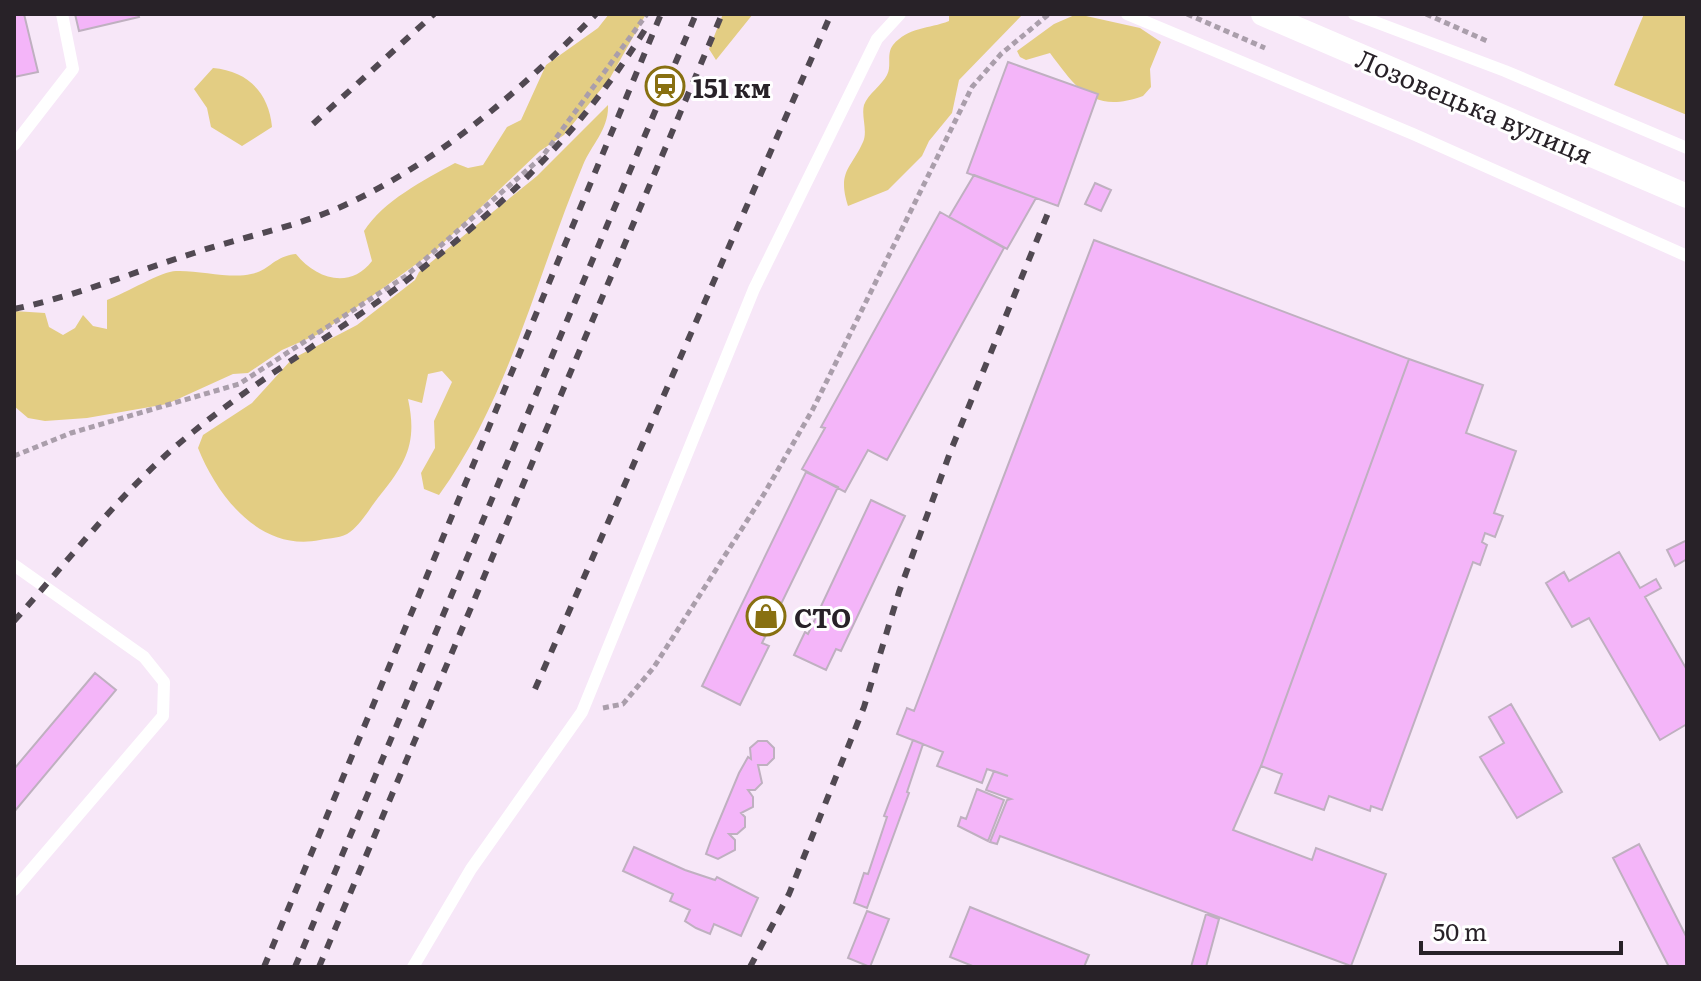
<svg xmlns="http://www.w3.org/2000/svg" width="1701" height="981" font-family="Literata,serif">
  <rect width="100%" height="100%" fill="#f7e7f8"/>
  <path fill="#e3cd83" d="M609 14H646L610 78 564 135 540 151 437 249 321 333 282 350 248 373 233 374 167 404 87 418 45 421 28 418 14 406V311L45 313 49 327 63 335 75 328 83 315 93 326 107 329V300C126 293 162 271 176 271 198 270 231 279 251 274 269 271 274 256 296 254 316 279 350 290 372 261L364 231C383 201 424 180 455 163L468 168 483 165 507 127 521 120 546 65 598 28Z
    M723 14H753L716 60 709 49Z
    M949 14H1023L959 80 952 113 929 141 922 156 888 190 848 206C837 171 851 169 863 142 868 131 861 116 864 105 868 94 882 85 887 75 892 66 886 54 893 45 908 27 929 29 949 21Z
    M1077 14 1140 28 1161 42 1150 69 1151 87 1143 96C1093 114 1077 89 1050 53L1026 60 1020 57 1017 51 1054 24Z
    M1644 14H1679L1687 17V115L1614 85Z
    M213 68C248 71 269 93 272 127L242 146 211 127 207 108 194 89Z
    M608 105C609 129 592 144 583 165 537 275 509 398 439 495L424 489 421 473 435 448 434 421 452 382 442 371 428 374 422 403 408 399C417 440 408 461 381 494 371 506 362 523 350 532 343 538 329 538 320 540 261 552 218 498 198 448L203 435 252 403 292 359 357 325 415 280 419 272 537 176Z"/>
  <path fill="#f4b5f9" stroke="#bfb0c0" stroke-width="2" d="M14 14H24L38 72 14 77Z
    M75 14H138L139 17 79 31Z
    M1008 62 1098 94 1058 206 967 173Z
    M974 175 1036 198 1007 249 949 217Z
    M1095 183 1111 190 1101 211 1085 204Z
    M940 212 1004 248 887 460 868 450 845 492 802 469 825 428 821 427Z
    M1094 240 1409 359 1261 766 1233 830 1312 860 1316 848 1386 874 1351 966 1000 836 997 844 990 842 1007 800 1011 799 986 790 994 771 1008 776 987 769 982 783 937 766 943 752 897 734 907 708 914 711Z
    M1409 359 1483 385 1466 433 1516 451 1494 513 1503 516 1495 537 1485 533 1482 542 1487 545 1480 565 1473 562 1382 810 1371 806 1370 811 1329 796 1324 810 1275 793 1282 774 1261 766Z
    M806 472 838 487 762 643 769 646 740 705 702 686Z
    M871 500 905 516 841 651 836 649 826 670 794 655 805 632 808 634Z
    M1687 540V559L1675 566 1667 550Z
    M1619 552 1640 588 1656 579 1661 588 1645 597 1687 670V724L1660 740 1589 618 1572 627 1546 583 1564 572 1569 581Z
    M95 673 116 690 14 812V769Z
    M1511 704 1562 792 1517 818 1480 757 1504 743 1489 717Z
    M913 740 923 744 907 792 909 793 867 908 854 903 864 873 868 874 887 817 884 816Z
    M758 741H767L774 748V758L767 765H758L762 783 755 790H748L753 797V807L741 813 745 817V827L737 834H729L735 840V850L718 859 706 854 711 840 739 773 748 757 751 759 750 748Z
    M977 789 1004 800 988 841 958 826 961 817 966 819Z
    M1639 844 1687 938V967H1669L1613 858Z
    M634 847 685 870 715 880 717 877 758 898 741 936 714 924 710 934 696 928 685 921 690 910 670 901 673 894 623 871Z
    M970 907 1089 955 1084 967H975L950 957Z
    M867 911 889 919 870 967 848 958Z
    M1206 914 1219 919 1206 967H1191Z"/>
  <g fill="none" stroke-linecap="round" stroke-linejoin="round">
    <path stroke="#aa9eab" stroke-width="5" stroke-dasharray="6 4" stroke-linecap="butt" d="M1187 14 1265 48
      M1426 14 1487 41
      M14 456 71 433 239 384 406 276 542 157 647 14
      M603 708 623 704 654 667 764 494 813 409 972 87 1001 54 1049 14"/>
    <path stroke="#fff" stroke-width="12" d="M1127 14 1413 134 1687 256
      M1354 14 1505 71 1687 148
      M14 145 73 69 62 14
      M14 565 144 657 164 682 163 716 14 890
      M413 967 471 869 582 712 754 289 877 39 900 14"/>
    <path stroke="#fff" stroke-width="24" d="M1263 14 1687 196"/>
    <path stroke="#514952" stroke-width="6" stroke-dasharray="10 10" stroke-linecap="butt" d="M313 124 434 14
      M14 309C76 296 134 272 194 253 245 236 297 227 345 205 442 160 522 89 596 14
      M14 621C71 558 126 485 193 432 265 373 347 328 420 270 512 198 584 128 646 28
      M535 689 831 14
      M264 967 661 14
      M295 967 696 14
      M319 967 722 14
      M750 967 789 894 864 707 899 592 951 450 1048 213"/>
  </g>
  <defs>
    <symbol id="station-ring" viewBox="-11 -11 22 22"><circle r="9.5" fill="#fff" stroke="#887011" stroke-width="1.5"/><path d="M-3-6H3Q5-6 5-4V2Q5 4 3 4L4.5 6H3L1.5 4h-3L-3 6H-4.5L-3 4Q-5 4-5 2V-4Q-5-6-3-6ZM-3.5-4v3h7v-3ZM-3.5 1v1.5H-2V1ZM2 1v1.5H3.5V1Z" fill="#887011"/></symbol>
    <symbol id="shop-ring" viewBox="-11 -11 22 22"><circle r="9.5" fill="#fff" stroke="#887011" stroke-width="1.5"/><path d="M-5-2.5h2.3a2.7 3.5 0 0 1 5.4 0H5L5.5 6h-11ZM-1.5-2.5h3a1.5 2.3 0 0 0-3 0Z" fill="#887011"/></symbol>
  </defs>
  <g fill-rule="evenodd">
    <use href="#station-ring" x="643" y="64" width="44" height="44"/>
    <use href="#shop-ring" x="744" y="594" width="44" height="44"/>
  </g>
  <g text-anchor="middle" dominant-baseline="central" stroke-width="6" stroke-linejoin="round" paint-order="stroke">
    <g font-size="26" font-weight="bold" fill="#282228" stroke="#fff" text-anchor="start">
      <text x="693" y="86">151 км</text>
      <text x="794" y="616">СТО</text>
    </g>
    <g font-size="26" fill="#282228" stroke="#fff">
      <text transform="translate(1475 105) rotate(23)">Лозовецька вулиця</text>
    </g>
  </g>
  <rect width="1701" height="981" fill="none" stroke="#282228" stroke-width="32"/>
  <path d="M1421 941v12h200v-12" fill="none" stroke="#282228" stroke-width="4"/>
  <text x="1433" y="941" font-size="24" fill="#282228" stroke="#ffffff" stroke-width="6" paint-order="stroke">50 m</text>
</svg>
